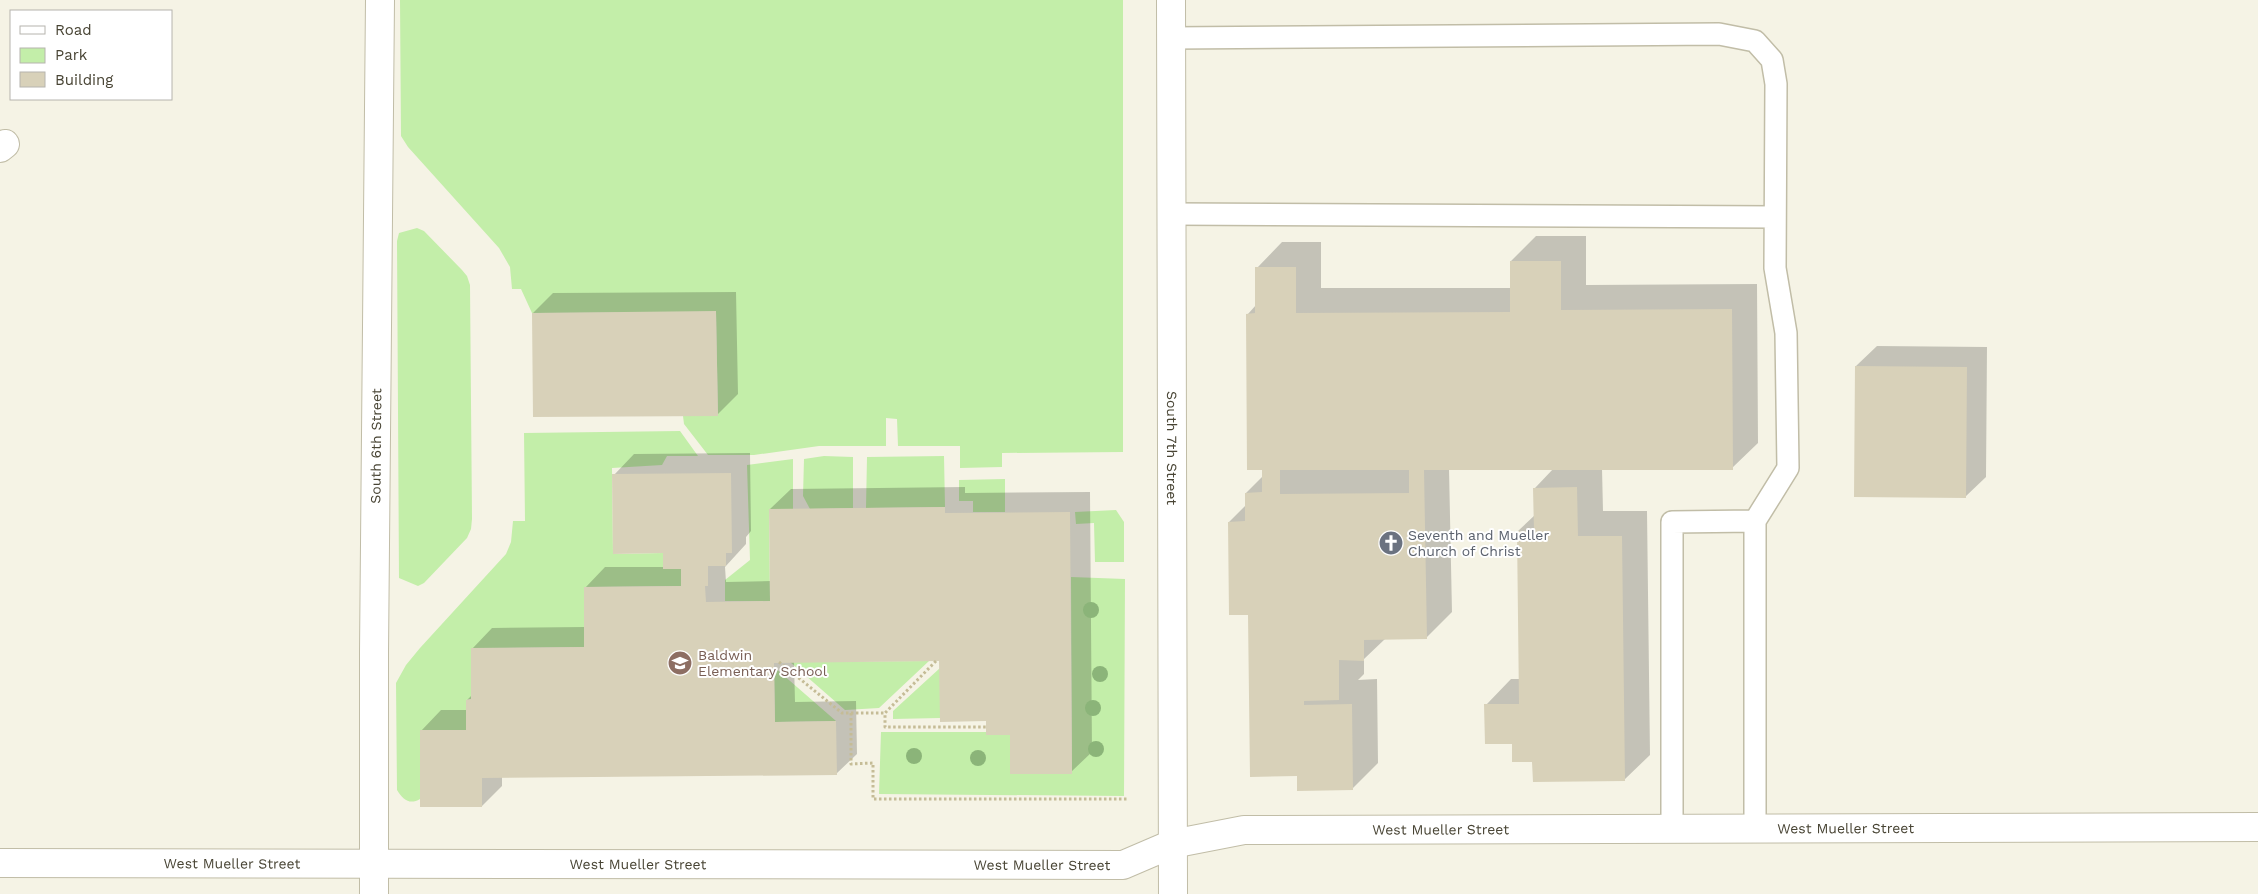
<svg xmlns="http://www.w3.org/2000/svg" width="2258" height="894" font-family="'Work Sans',sans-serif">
  <rect width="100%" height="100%" fill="#f5f3e5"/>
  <path fill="#c3eea9" d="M400 0H1123V452L1002 453V467L960 468V446H898L897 419 886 418V446H819L754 455H708L684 424 683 416H718L716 312 532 313 521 289H512L510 267 499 248 408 147 401 136Z
    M417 228 424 231 462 270 467 276 470 285 472 519 471 529 467 538 424 583 418 586 399 578 397 241 399 233Z
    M680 431 698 456H667L662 465 612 468 613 554 663 553 681 569V586L584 587V647L471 648V699L466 700V730H420V799C410 805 403 800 397 790L396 683 406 665 420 648 506 554 511 542 513 521H525L524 433Z
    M824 456 853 457V508L810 509 803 496 804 459Z
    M944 456 945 507 866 508 867 457Z
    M793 459V509H769L770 601H725V580L750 560 747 465Z
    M1005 479V512H973V501H959V480Z
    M1116 510 1124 522V562H1095L1094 523 1076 524 1075 512Z
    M1071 577 1125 579 1124 796 879 794 881 732H986L987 735H1010V774H1072Z
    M929 661 879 708 845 710 790 662Z
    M774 667 836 721 775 722Z
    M940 668V718L893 719V711Z"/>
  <path fill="#0003" d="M1536 236H1586V285L1757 284 1758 443 1732 468H1602L1603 511H1647L1650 755 1624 780 1534 761 1513 743 1486 705 1511 679H1520L1518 531 1535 515V488L1554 468H1449L1452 612 1426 638 1385 639 1364 659V674L1358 680 1377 679 1378 763 1353 788 1249 614 1229 522 1246 505V493L1263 476 1248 314 1256 305 1257 268 1282 242H1321V288H1511V261Z
    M736 292 738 394 717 415 533 313 553 293Z
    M1877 346 1987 347 1986 477 1965 497 1856 366Z
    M750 453 751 531 746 537V544L725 567 726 582 771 581 770 509 791 489 965 487V493L1090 492 1092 752 1071 772 987 720 941 660 794 661 795 702 856 701 857 754 836 774 502 777V786L482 806 421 731 441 710H467V700L472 695V649L492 628 585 627V588L605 567H665L664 552 614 475 634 454Z"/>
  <path fill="#d8d1b9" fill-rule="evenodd" d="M1510 261H1561V310L1732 309 1733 470H1424L1427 639 1364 640V661L1339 660V700L1304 701V705L1352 704 1353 790 1297 791V776L1250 777 1248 615H1229L1228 522 1245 521V493L1262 492V470H1247L1246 314 1255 313V267H1296V313L1510 312ZM1280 470H1409V493L1280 494Z
    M716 311 718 416 533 417 532 313Z
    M1855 366 1967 367 1966 498 1854 497Z
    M731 473 732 553H726V566H708V586H705L706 602 770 601 769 509 945 507V513L1070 512 1072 774H1010V735H986V721L940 722 939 661 774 663 775 722 836 721 837 775 482 778V807H420V730H466V700L471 699V648L584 647V587L681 586V569H663V553L613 554 612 474Z
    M1577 487 1578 536H1622L1625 781 1533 782 1532 762H1512V744H1485L1484 704H1519L1517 531H1534L1533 488Z"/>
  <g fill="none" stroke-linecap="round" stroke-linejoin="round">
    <defs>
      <path id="service" d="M1171 38 1719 34 1755 41 1772 60 1776 84 1775 268 1786 333 1788 468 1755 521V828
        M1173 214 1775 217
        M1672 828V522L1755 521"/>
      <g id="minor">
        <path d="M0 148 5 144"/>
        <path id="s1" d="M0 863 1123 865 1172 844"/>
        <path id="s2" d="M374 894V653L380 0"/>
      </g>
      <g id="tertiary">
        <path id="s3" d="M1171 0 1173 894"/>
        <path id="s4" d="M1172 844 1244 830 2258 827"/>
      </g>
    </defs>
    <use href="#service" stroke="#c1bda7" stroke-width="24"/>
    <use href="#minor" stroke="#c1bda7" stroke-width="30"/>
    <use href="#tertiary" stroke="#c1bda7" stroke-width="30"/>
    <path stroke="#c5bc96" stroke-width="3" stroke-dasharray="2.5 2.5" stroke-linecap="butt" d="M936 661 885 713V727H986
      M779 662 842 713H885
      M851 713V764L873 763V799H1128"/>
    <use href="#service" stroke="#fff" stroke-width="21"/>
    <use href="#minor" stroke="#fff" stroke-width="28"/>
    <use href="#tertiary" stroke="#fff" stroke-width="28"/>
  </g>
  <g fill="#8bb479">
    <circle cx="1091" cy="610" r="8"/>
    <circle cx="1100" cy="674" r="8"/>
    <circle cx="1093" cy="708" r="8"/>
    <circle cx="1096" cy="749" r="8"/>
    <circle cx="914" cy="756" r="8"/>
    <circle cx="978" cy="758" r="8"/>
  </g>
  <defs>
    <symbol id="church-disc" viewBox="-11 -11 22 22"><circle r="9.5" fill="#6b7280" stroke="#fff"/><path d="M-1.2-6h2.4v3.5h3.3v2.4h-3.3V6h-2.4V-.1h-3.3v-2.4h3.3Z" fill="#fff"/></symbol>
    <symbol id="school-disc" viewBox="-11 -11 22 22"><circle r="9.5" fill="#8d6e63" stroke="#fff"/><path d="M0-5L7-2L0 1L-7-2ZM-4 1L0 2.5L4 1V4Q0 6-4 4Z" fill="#fff"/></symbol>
  </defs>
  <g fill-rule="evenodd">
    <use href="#church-disc" x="1377" y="529" width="28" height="28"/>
    <use href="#school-disc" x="666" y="649" width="28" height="28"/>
  </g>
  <g text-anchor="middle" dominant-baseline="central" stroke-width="4" stroke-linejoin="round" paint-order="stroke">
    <g font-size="14" fill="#484434" stroke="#fff">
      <text stroke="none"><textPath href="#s2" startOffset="448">South 6th Street</textPath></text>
      <text stroke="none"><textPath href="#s3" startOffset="448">South 7th Street</textPath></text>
      <text stroke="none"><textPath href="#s4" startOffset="675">West Mueller Street</textPath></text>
      <text stroke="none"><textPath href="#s4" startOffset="270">West Mueller Street</textPath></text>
      <text stroke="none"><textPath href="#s1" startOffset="232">West Mueller Street</textPath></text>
      <text stroke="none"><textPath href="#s1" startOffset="638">West Mueller Street</textPath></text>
      <text stroke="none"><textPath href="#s1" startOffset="1042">West Mueller Street</textPath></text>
    </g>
    <g font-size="14" fill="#5b616d" stroke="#fff" text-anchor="start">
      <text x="1408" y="535">Seventh and Mueller<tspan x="1408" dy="16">Church of Christ</tspan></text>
    </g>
    <g font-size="14" fill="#785e54" stroke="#fff" text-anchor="start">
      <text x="698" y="655">Baldwin<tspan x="698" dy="16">Elementary School</tspan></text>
    </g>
  </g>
  <rect x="10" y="10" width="162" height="90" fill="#ffffff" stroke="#b6b4ae"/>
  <rect x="20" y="26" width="25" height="8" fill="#ffffff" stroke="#b6b4ae"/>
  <text x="55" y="35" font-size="15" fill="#484434">Road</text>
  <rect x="20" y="48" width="25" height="15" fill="#c3eea9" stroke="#b6b4ae"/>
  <text x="55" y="60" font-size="15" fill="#484434">Park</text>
  <rect x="20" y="72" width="25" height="15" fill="#d8d1b9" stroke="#b6b4ae"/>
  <text x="55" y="85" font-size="15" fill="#484434">Building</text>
</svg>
